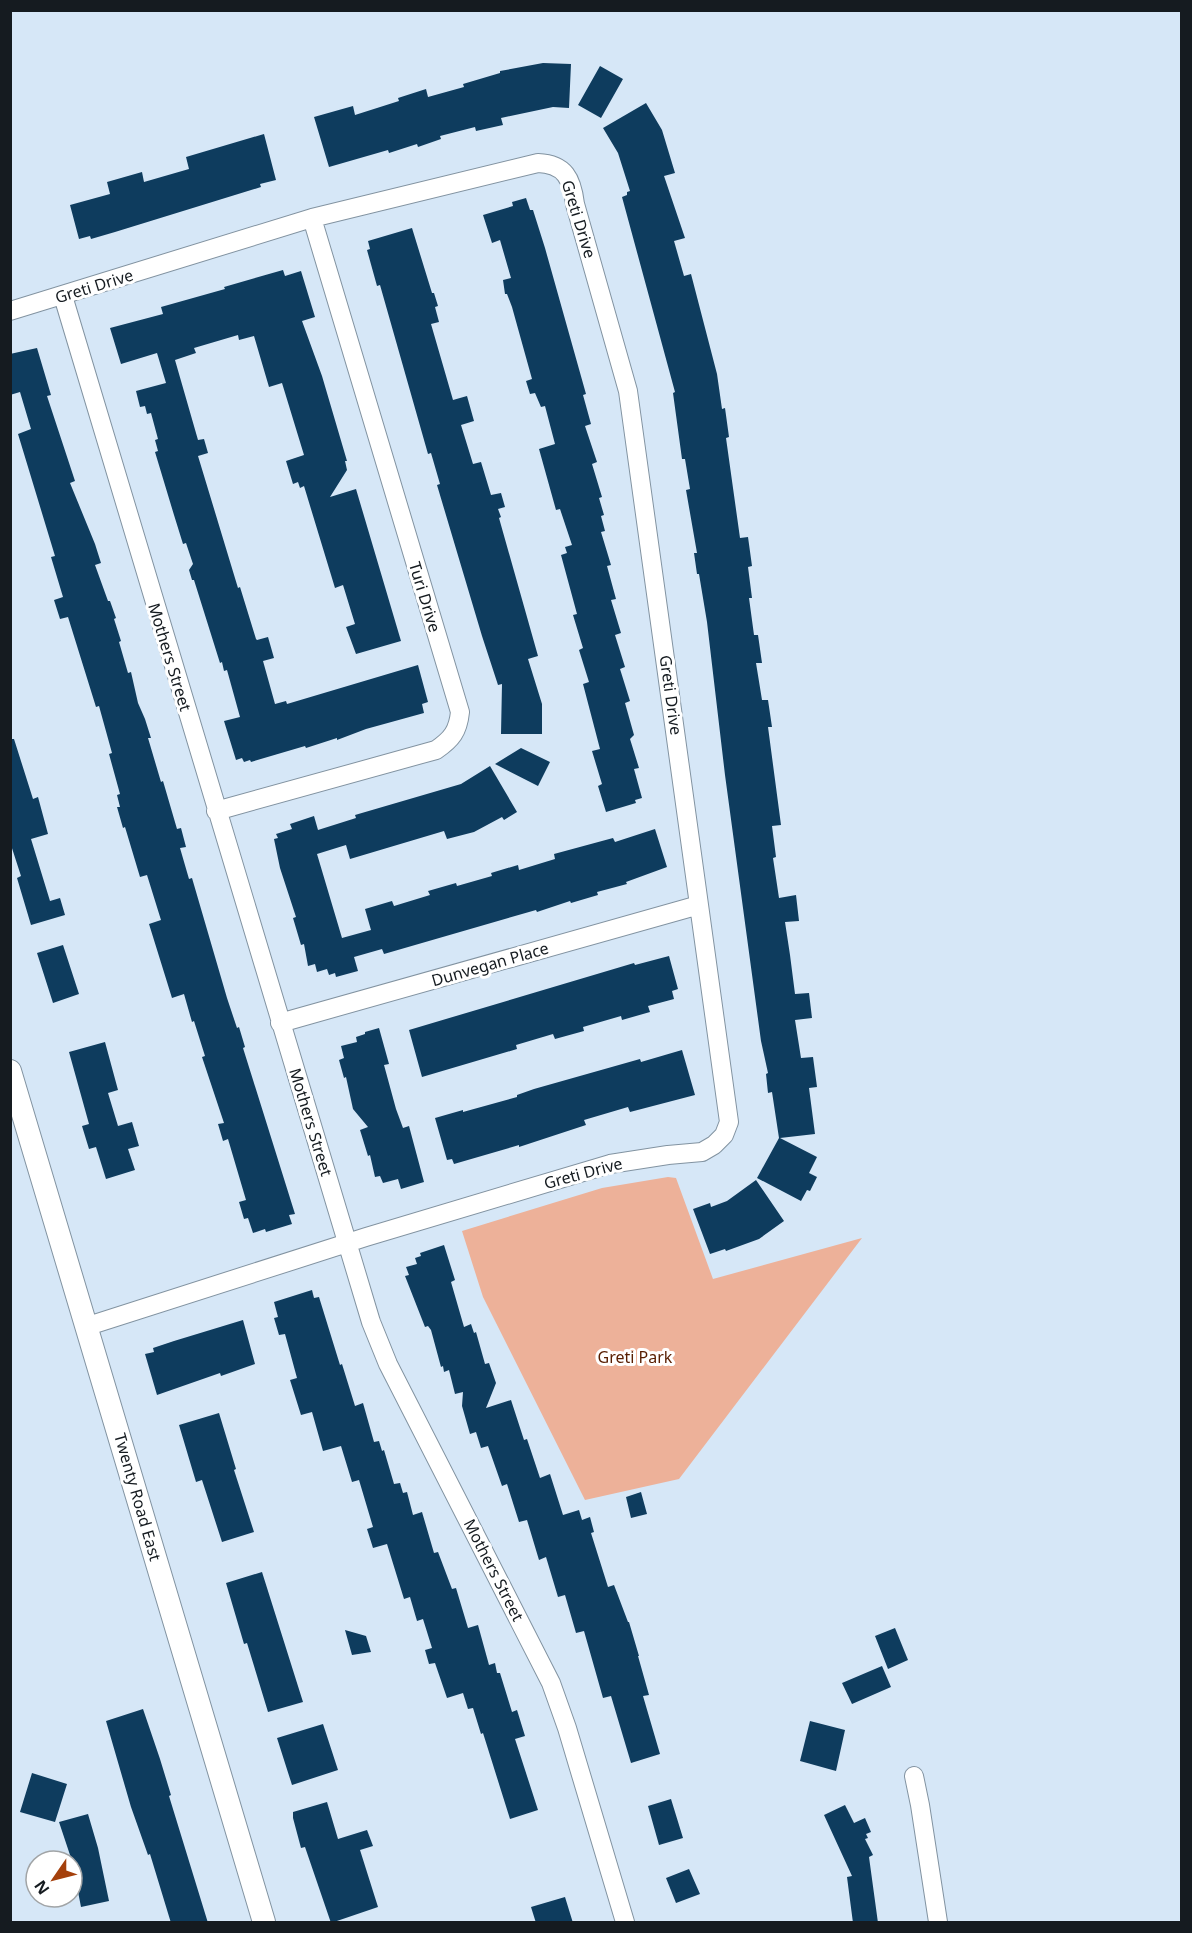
<svg xmlns="http://www.w3.org/2000/svg" width="1192" height="1933" font-family="'Noto Sans',sans-serif">
  <rect width="100%" height="100%" fill="#d6e7f7"/>
  <path fill="#edb199" d="M668 1177 676 1178 713 1279 862 1238 679 1479 585 1500 483 1297 462 1231 602 1188Z"/>
  <path fill="#0e3c5e" d="M543 63 571 64 569 108 553 107 501 118 503 125 476 131 475 127 440 136 441 139 418 147 417 144 389 153 388 150 329 167 314 117 353 106 355 115 399 101 398 98 426 89 428 97 464 87 463 84 500 73V71Z
    M600 66 623 79 601 118 578 105Z
    M646 103 662 130 675 173 664 176 685 238 674 241 684 276 691 274 717 374 722 409 725 408 729 437 726 438 740 538 748 537 752 566 748 567 752 598H749L754 635H758L762 663H756L762 700H768L772 727H768L781 825 772 826 776 857 773 858 779 898 796 895 799 921 785 922 790 955 795 994 809 993 812 1018 795 1020 801 1058 813 1057 817 1087 809 1088 815 1134 780 1138 817 1157 809 1173 817 1177 810 1191 807 1190 801 1201 757 1178 779 1138 772 1092 768 1093 766 1074 768 1073 761 1041 725 775 707 622 699 574H697L694 553H697L686 490 690 489 685 459H682L673 393 675 392 622 197 627 195V192L630 191 618 153 603 128Z
    M264 134 276 180 260 184 261 187 115 232 91 239 90 236 79 239 70 205 110 194 107 182 142 172 144 182 189 169 186 157Z
    M526 198 530 210H533L545 248 586 394 583 395 591 424 585 426 597 462 592 464 602 497 599 498 604 515 601 516 605 531 601 532 611 565 607 566 616 599 611 600 621 633 615 635 625 667 620 669 630 701 625 703 634 735 630 739 639 768 634 769 642 798 635 800 636 803 606 812 598 786 602 784 592 751 600 749 583 684 589 682 579 650 583 648 573 615 577 614 561 555 567 553 565 547 572 545 560 509 556 510 539 449 555 444 545 406 541 407 535 393 530 394 526 381 532 379 512 307 507 294H505L503 280 511 278 500 240 492 243 483 215 513 206 512 202Z
    M412 228 432 293H434L438 306 435 307 439 322 431 324 453 400 467 396 474 421 461 425 473 464 481 462 491 495 501 493 505 507 498 509 501 517 499 518 538 656 528 659 542 704V734H501L502 684 498 685 482 636 437 485 440 484 431 453 428 454 380 285 377 286 367 250 370 249 368 241Z
    M283 270 285 276 301 271 315 317 302 321 322 376 347 461H345L347 470 330 497 356 489 401 641 356 654 346 627 355 624 343 585 335 588 304 486 300 488 298 482 293 484 286 461 304 455 282 383 269 387 254 336 239 340 238 335 194 348 196 353 175 360 198 440 204 439 208 453 198 456 238 588 240 587 256 639 257 640 268 637 274 658 263 661 275 704 286 701 287 704 418 665 428 702 422 704 424 713 366 729 337 740V738L306 748 305 746 251 762 250 760 244 762 242 758 236 760 224 721 240 717 227 670 224 671 222 662 220 663 194 580H192L189 570 193 564 186 543 183 544 174 515 155 452 158 451 155 440 158 439 151 413 147 414 145 406 140 407 136 391 166 383 157 353 121 364 110 328 163 314 161 307 225 289 224 287Z
    M37 348 51 395 47 396 75 481 70 483 95 544 101 563 95 565 108 601H110L116 618 114 619 121 641 119 642 128 673 131 672 138 703 145 719 151 738H148L161 782 163 781 177 829 181 828 186 847 180 848 189 879 192 878 227 998 237 1028 239 1027 245 1047 243 1048 295 1214 289 1215 292 1224 266 1232 265 1229 253 1233 248 1218 244 1219 239 1202 246 1200 228 1139 223 1141 218 1124 224 1123 202 1057 205 1056 194 1021 192 1022 184 994 172 998 149 924 161 920 147 875 140 877 125 827 123 828 117 807H120L117 795 120 794 109 754 112 753 99 706 96 707 68 617 60 619 54 600 63 597 51 557 55 556 18 434 31 429 20 392 10 395V354Z
    M10 739H14L33 799 38 797 48 834 31 839 50 901 60 898 65 915 31 925 17 878 21 876 10 842Z
    M521 748 550 762 538 786 495 764Z
    M490 766 517 812 504 820 502 817 474 832 447 839 444 831 350 859 346 845 317 854 342 938 371 930 365 909 392 901 394 906 430 895 428 891 456 883 457 886 492 876 491 873 518 865 519 870 555 859 554 854 613 838 615 842 655 829 667 867 626 882 627 884 597 892 598 895 571 903 570 901 537 912 536 910 384 954 382 949 354 957 358 971 336 977 335 973 329 975 327 969 317 972 315 964 308 966 304 944 301 945 293 918 296 917 280 868 274 839 278 838 276 834 292 829 290 824 314 816 318 830 356 818 355 815 461 784Z
    M63 945 79 994 53 1003 37 953Z
    M669 956 678 989 672 991 674 999 648 1006 650 1012 622 1020 621 1016 583 1027 584 1031 555 1039 553 1034 516 1045 517 1049 422 1077 409 1030 634 963 635 965Z
    M379 1028 389 1064 384 1065 396 1109 403 1128 409 1126 424 1182 401 1189 398 1179 383 1183 380 1176 375 1177 370 1155 368 1156 360 1130 368 1127 353 1109 346 1077 344 1078 339 1060 344 1058 341 1046 357 1042 356 1037 365 1034V1032Z
    M105 1042 118 1090 108 1093 118 1126 132 1122 139 1146 128 1149 135 1170 106 1179 96 1147 89 1149 82 1126 89 1124 69 1052Z
    M682 1050 695 1095 630 1112 628 1107 584 1120 586 1125 519 1147V1145L454 1164 452 1159 447 1160 435 1118 463 1110V1112L517 1097V1095L534 1089 640 1059 641 1062Z
    M756 1180 784 1221 759 1239 726 1251 725 1249 710 1254 693 1209 710 1203 711 1207 727 1201Z
    M444 1245 455 1280 451 1282 464 1327 471 1324 474 1333 476 1332 485 1364 489 1363 496 1383 486 1408 511 1400 524 1440 527 1439 540 1478 550 1474 563 1515 579 1510 582 1520 590 1517 594 1532 591 1533 608 1587 614 1585 628 1622H629L639 1656H638L649 1695 643 1696 660 1754 631 1763 611 1696 603 1698 584 1631 576 1633 565 1595 558 1597 546 1557 539 1560 527 1520 519 1522 507 1484 502 1486 488 1446 481 1448 476 1432 470 1434 462 1406 463 1392 455 1394 449 1370 444 1372 443 1366 441 1367 431 1330 428 1326 425 1327 405 1276 409 1275 406 1267 417 1264 415 1258 421 1256 420 1253Z
    M312 1290 314 1298 319 1297 340 1365 342 1364 355 1406 363 1403 374 1442 379 1441 382 1451 384 1450 394 1484 400 1483 403 1493 407 1492 413 1515 422 1512 434 1553 438 1552 452 1589 456 1588 468 1628 478 1625 489 1665 495 1663 497 1673H500L512 1712 517 1710 525 1736 515 1739 538 1810 510 1819 483 1733 481 1734 473 1708 468 1709 463 1693 447 1698 435 1663 429 1664 425 1650 432 1648 423 1619 417 1621 410 1597 404 1599 387 1544 373 1548 367 1529 373 1527 359 1480 352 1482 341 1446 323 1451 312 1412 301 1415 290 1380 297 1378 285 1334 279 1335 274 1318 278 1317 274 1302Z
    M243 1320 255 1364 221 1376 220 1373 157 1395 145 1354 154 1352 153 1348 174 1341Z
    M219 1413 236 1469 234 1470 254 1532 222 1542 202 1480 196 1482 179 1425Z
    M641 1492 647 1514 631 1518 626 1497Z
    M262 1572 303 1702 268 1712 247 1643 244 1644 226 1583Z
    M895 1628 908 1660 888 1669 875 1636Z
    M345 1630 366 1636 371 1652 352 1655Z
    M882 1666 891 1687 852 1704 842 1683Z
    M143 1709 160 1759 171 1795 169 1796 208 1923H171L150 1854 148 1855 131 1807 106 1721Z
    M810 1721 845 1730 836 1771 800 1761Z
    M323 1724 338 1770 292 1785 277 1738Z
    M32 1773 67 1784 55 1822 20 1812Z
    M671 1799 683 1838 659 1845 648 1806Z
    M327 1802 338 1839 367 1830 373 1846 360 1850 378 1907 331 1923 305 1847 301 1848 293 1818V1812Z
    M845 1805 854 1823 865 1818 871 1832 866 1834 868 1838 865 1839 873 1855 869 1857 878 1923H853L847 1877 852 1876 824 1815Z
    M88 1814 98 1848 109 1901 81 1907 72 1861 59 1822Z
    M689 1869 700 1894 676 1903 666 1878Z
    M565 1897 573 1923H536L531 1907Z"/>
  <g fill="none" stroke-linecap="round" stroke-linejoin="round">
    <defs>
      <path id="minor" d="M63 296 371 1322 388 1364 551 1683 567 1728 625 1922
        M10 311 312 218 538 163C565 164 572 179 575 204L628 391 729 1122 724 1135 714 1145 702 1152 668 1155 610 1164 366 1237 88 1326
        M216 811 436 750C452 739 458 731 460 712L312 218
        M280 1023 699 905
        M914 1776 920 1805 938 1922"/>
      <path id="tertiary" d="M10 1071 264 1922"/>
    </defs>
    <use href="#minor" stroke="#8293a1" stroke-width="20"/>
    <use href="#tertiary" stroke="#8293a1" stroke-width="24"/>
    <use href="#minor" stroke="#fff" stroke-width="18"/>
    <use href="#tertiary" stroke="#fff" stroke-width="22"/>
  </g>
  <g text-anchor="middle" dominant-baseline="central" stroke-width="6" stroke-linejoin="round" paint-order="stroke">
    <g font-size="16" fill="#151b20" stroke="#fff">
      <text transform="translate(579 219) rotate(73)">Greti Drive</text>
      <text transform="translate(94 286) rotate(-17)">Greti Drive</text>
      <text transform="translate(425 597) rotate(73)">Turi Drive</text>
      <text transform="translate(170 657) rotate(73)">Mothers Street</text>
      <text transform="translate(671 695) rotate(82)">Greti Drive</text>
      <text transform="translate(490 964) rotate(-16)">Dunvegan Place</text>
      <text transform="translate(311 1122) rotate(73)">Mothers Street</text>
      <text transform="translate(583 1173) rotate(-15)">Greti Drive</text>
      <text transform="translate(138 1497) rotate(74)">Twenty Road East</text>
      <text transform="translate(494 1570) rotate(63)">Mothers Street</text>
    </g>
    <g font-size="16" fill="#581d00" stroke="#fff">
      <text x="635" y="1357">Greti Park</text>
    </g>
  </g>
  <rect width="1192" height="1933" fill="none" stroke="#151b20" stroke-width="24"/>
  <g transform="translate(54 1879) rotate(235)"><circle r="28" fill="#ffffff" stroke="#a1a4a6" stroke-width="1.5"/>
  <path d="M0-4.5L10 22L0 15L-10 22Z" fill="#a4400c"/>
  <text y="-9" font-size="16" font-weight="bold" text-anchor="middle" fill="#151b20">N</text>
  </g>
</svg>
